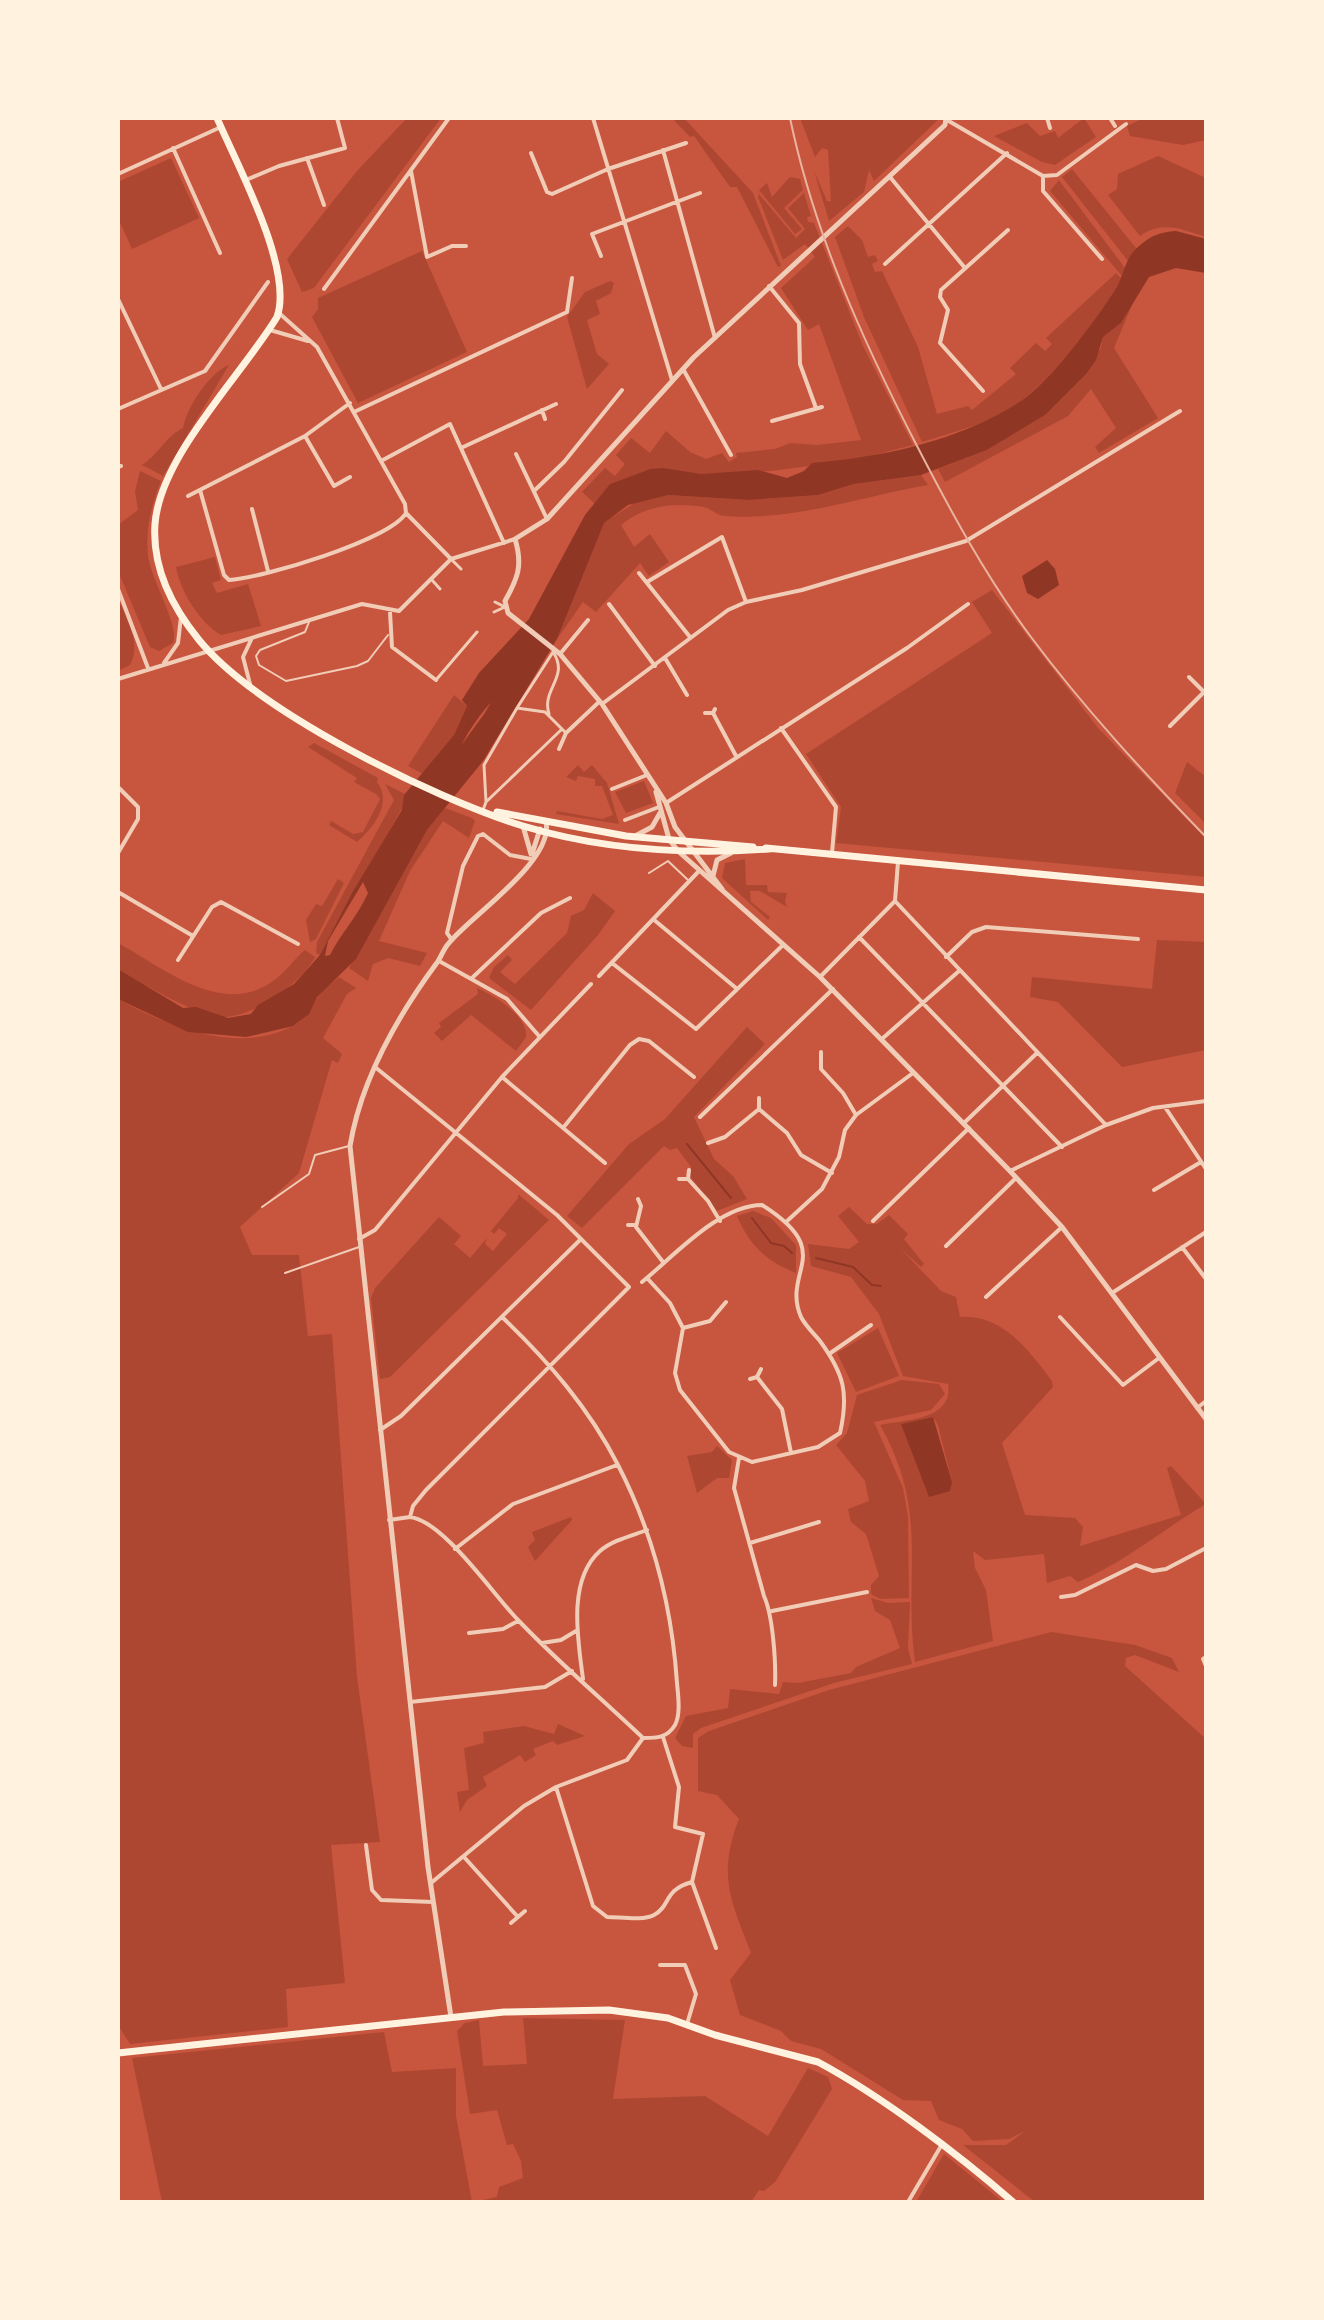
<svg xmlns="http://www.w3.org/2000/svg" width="1324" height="2320" font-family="Barlow,sans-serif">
  <rect width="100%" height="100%" fill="#c8553d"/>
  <path fill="#ae4732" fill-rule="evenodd" d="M407 118H441L314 288 302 292 287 259 357 171Z
    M672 118H684L753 193 781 266 778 267 737 187H730L694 136 690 137Z
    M800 118H940L874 181 869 170 864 192 829 221 814 171 827 201H831L828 150 822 148 815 157Z
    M1084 118 1096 137 1055 165 1042 162 994 136 1027 123 1040 136 1055 131 1058 138Z
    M1144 118H1206V140L1183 145 1130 136 1127 126Z
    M1158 156 1206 178V237C1182 229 1161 220 1140 236L1108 195 1117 189 1118 174Z
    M171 158 199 218 132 249 118 218V182Z
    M1072 169 1136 248 1128 261 1062 177Z
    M790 177 800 179 803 190 784 208 802 229 795 234 759 190 767 183 772 197Z
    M1059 180 1125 268 1122 276 1050 191Z
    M804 193 811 216 807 217 808 222 814 223 863 346 913 445 854 460 771 471 701 474 650 469 610 484 595 504 582 492 605 468 615 476 625 464 616 455 631 438 650 453 666 431 690 452 706 459 722 453 729 462 737 457 736 453 775 449 790 443 817 445 861 440 819 324 808 330 781 288 815 257 805 244 783 260 758 197 759 194 796 238 805 229 788 208Z
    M848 226 862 240 868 257 875 255 878 261 872 264 875 272 882 271 918 347 937 414 968 406 972 410 1016 374 1010 368 1036 343 1045 351 1052 344 1046 338 1116 273 1121 278C1105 315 1056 373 1024 399 997 421 955 432 922 442L864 317 835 237Z
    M422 251 467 352 358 403 312 317 318 309V298Z
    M610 281 614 283 611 293 596 301 600 314 587 320 597 354 609 364 587 389 567 317 585 292Z
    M1134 300 1114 348 1158 418 1099 453 1095 447 1116 428 1091 389 1068 416 945 482 938 469 987 450 1045 415 1101 348 1103 337 1121 323Z
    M229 365 163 476 142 465C158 455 166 436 183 428 187 407 209 373 229 365Z
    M140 471 161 481C152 503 145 530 148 555 151 581 180 625 173 643L159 651 150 647 118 571V525L138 510 135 491Z
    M921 475 928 485C860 497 794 521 725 516 717 516 711 508 703 507 673 502 644 506 621 525L634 547 650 534 669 562 649 576 640 563 596 612 583 602 557 639 603 523 641 499 668 495 749 500 818 495 854 484Z
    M215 557 221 580 212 583 217 593 248 584 261 626 221 635C200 623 180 591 176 567Z
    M992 590 1098 728 1206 839V877L836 843 841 807 806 754 992 633 972 602Z
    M118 599C127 619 142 643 130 665L118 671Z
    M454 695 467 706 454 735 423 774 408 766Z
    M314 743 378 778 377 782C393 803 373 828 357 842L329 825 331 821 353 834 363 832 380 799 376 794 354 782 357 778 308 747Z
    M1187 762 1206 777V824L1175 793Z
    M578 765 584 772 592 765 607 783 619 824 556 814 557 811 602 819 613 815 602 786H595V779L578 776 576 781 566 777Z
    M644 781 653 803 626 813 615 792Z
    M385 784 405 794 404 805 320 955 316 953 317 942 394 800Z
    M445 808 472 818 475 821 469 838 443 821 410 871 379 941 427 953 420 966 388 958 373 964 368 981 349 968 427 830Z
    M745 859 746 885H767L768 892 787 893 785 901 787 907 760 891H750L751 902 770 917 768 920 722 878 725 863Z
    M338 879 344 883 316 939 310 942 306 920 316 904 322 906Z
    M593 893 615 911 598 935 531 1010 489 978 494 967 508 955 512 960 500 972 515 984 567 933 571 916 584 910Z
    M1157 940 1206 942V1050L1122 1067 1058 1002 1030 997 1032 977 1152 989Z
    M118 943C164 968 222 1018 273 981 285 973 294 959 305 950L315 957C301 984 250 1020 218 1017 196 1015 139 982 118 969Z
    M339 977 356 988 347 994 323 1038 342 1054 338 1063 332 1060 299 1173 240 1227 252 1255H299L308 1336 332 1334 357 1677 380 1842 331 1845 345 1983 286 1989 288 2027 130 2044 118 2025V999C167 1026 239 1056 294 1025 307 1018 309 1009 317 998 322 990 332 983 339 977Z
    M477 988C495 996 528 1016 526 1037L516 1051 471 1015 442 1041 434 1033 441 1027 439 1023 478 994Z
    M747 1027 765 1044 694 1117 714 1159 733 1176 747 1199 717 1211 690 1176 691 1167 677 1148 670 1150 664 1146 582 1228 567 1216 629 1144 665 1119Z
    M518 1194 549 1220 390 1377 380 1379 371 1298 375 1288 439 1217 461 1236 454 1244 470 1258 487 1238 485 1244 493 1251 507 1234 499 1228 494 1234 491 1231 518 1198Z
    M849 1207 867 1224H877L889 1215 908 1234 904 1239 924 1264 921 1267 900 1248 941 1291 956 1297 960 1317C1003 1314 1029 1351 1052 1381L1053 1387 1002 1443 1025 1515 1075 1518 1083 1527 1080 1546 1181 1515 1167 1468 1171 1466 1206 1504C1163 1529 1124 1563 1078 1582L1070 1576 1047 1583 1044 1554 985 1560 973 1551 975 1568 986 1590 993 1641 915 1662C903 1571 930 1513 880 1425 905 1420 954 1420 948 1384L903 1376 879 1314 851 1277 811 1266 808 1244 849 1249 859 1242 838 1216ZM933 1417 938 1425 952 1482 901 1424Z
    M753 1211 771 1218 796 1245V1273C766 1261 750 1246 737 1216Z
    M878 1328 899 1376 856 1392 837 1353Z
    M902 1380 939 1384 945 1394 931 1410 874 1422 903 1488 908 1516 909 1598 880 1599 871 1594V1585L879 1576 866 1534 851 1522 848 1509 869 1501 865 1481 836 1445 847 1433 857 1395Z
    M717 1446 732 1460 729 1478H717L697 1493 687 1456 712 1452Z
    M571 1517 572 1520 535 1561 528 1547 535 1540 532 1532Z
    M871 1598 888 1603 910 1602 908 1648 912 1664 834 1683 701 1728 693 1734V1748L682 1746 675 1738 686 1716 728 1708 730 1689 779 1694 783 1682 798 1683 851 1673 856 1667 900 1648 890 1620 875 1611Z
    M1051 1632 1135 1645 1172 1658 1179 1672 1135 1655 1126 1658 1125 1666 1206 1739V2202H1035L963 2145H1006L1025 2131 1009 2139 973 2141 962 2129 939 2120 931 2101 903 2100 821 2049 791 2041 781 2031 740 2015 730 1980 751 1953C731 1901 717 1875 739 1819L717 1795 698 1791V1738L709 1731 829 1690Z
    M558 1724 585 1736 557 1745 553 1741 533 1749 536 1755 525 1762 520 1755 483 1777 487 1786 467 1800 460 1812 457 1792 469 1790 464 1748 484 1743 483 1732 524 1726 554 1734Z
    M523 2018 625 2020 613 2099 705 2096 768 2136 808 2068 828 2077 832 2089 775 2182 764 2191 759 2190 751 2202H474L497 2197 499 2187 523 2178 521 2161 513 2144 507 2145 497 2110 470 2114 457 2031 465 2023 479 2020 483 2066 527 2064Z
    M384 2032 392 2072 456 2068V2116L472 2202H162L132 2058Z
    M944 2154 1003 2202H916Z"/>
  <path fill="#8f3625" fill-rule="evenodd" d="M1176 231 1206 239V273L1176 268 1149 277 1121 323 1103 337 1096 360 1086 374 1045 415 987 450 921 475 854 484 818 495 749 500 668 495 628 505 604 523 557 639 483 761 427 830 356 959 317 997 309 1014 293 1026 246 1037 188 1032 118 999V969L183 1008 196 1007 228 1018 251 1014 258 1005 294 984 320 955 352 893 402 810 404 795 454 735 467 706 462 700 479 673 529 619 585 515 610 484 650 469 663 468 701 474 758 470 787 478 804 471 812 463C882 457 960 441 1021 401 1050 382 1096 320 1115 290 1124 276 1125 257 1138 247 1150 236 1160 232 1176 231ZM502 692 505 697C493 721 478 755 454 766 458 744 483 707 502 692ZM363 882 368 893C358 916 341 933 330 955L325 956 328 941Z
    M1047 560 1055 569 1059 585 1038 599 1027 593 1022 576Z
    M933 1417 952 1482 950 1491 929 1497 901 1424Z"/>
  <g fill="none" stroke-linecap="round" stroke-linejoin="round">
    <path stroke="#8f3625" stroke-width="2" d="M687 1144 731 1198
      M752 1218 771 1243 784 1246 792 1253
      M816 1258 853 1267 872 1285 881 1286"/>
    <path stroke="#8f3625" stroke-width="14" d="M443 782 490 718 512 680"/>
    <path stroke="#f1ccb7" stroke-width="2" d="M309 622 305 632 260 650 256 656 259 665 286 681 357 666 368 661 388 635
      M649 873 668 861 688 880
      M262 1207 309 1174 315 1155 349 1146
      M285 1273 359 1247"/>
    <path stroke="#f1ccb7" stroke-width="3" d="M451 559 461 569
      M432 580 440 589
      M495 602 505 607
      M494 612 505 607
      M436 680 477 632
      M517 708 553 652
      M549 714C541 689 570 677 553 652
      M486 802 561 730
      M483 810 486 802 484 765 517 708 545 712 565 732"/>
    <path stroke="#f1ccb7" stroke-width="4" d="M593 118 672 380
      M1047 118 1050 128
      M1110 118 1115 126
      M947 120 1043 176V191L1102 259
      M173 148 220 253
      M663 150 715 338
      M531 153 547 192 552 194 608 169 686 143
      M307 158 324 205
      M411 171 427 257 452 246H466
      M118 174 221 127
      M1043 176 1057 175 1126 124
      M890 177 965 268
      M246 180 279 166 345 148 337 118
      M601 256 592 234 700 193
      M885 264 1007 153
      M769 286 799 323 800 364 816 408
      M324 289 449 118
      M118 299 161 389
      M279 313 317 347 405 504 406 513 451 559
      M270 330 308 341
      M683 369 731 455
      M983 391 940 343 948 310 940 297 941 290 1008 230
      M118 409 205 371 268 282
      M542 410 545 419
      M354 412 567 312 572 278
      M772 421 822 407
      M305 436 334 486 350 477
      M461 448 556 404
      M516 454 547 519
      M381 461 450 424 504 543
      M118 467 121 466
      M200 490 224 575 229 580C263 578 390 540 406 513
      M534 491 564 462 622 390
      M188 496 305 436 350 403
      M252 509 268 571
      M639 573 690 637
      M647 582 722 537 746 602
      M118 589 148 668
      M609 604 655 666
      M390 612 392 647 436 680
      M560 654 588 620
      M665 658 687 695
      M164 663 178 643 181 617
      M1189 677 1206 694
      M118 679 362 604 399 611 451 559 515 539
      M250 684 243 657 251 640
      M602 704 728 610 746 602 802 590 966 541 1180 411
      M705 713H713L715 709
      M713 713 736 756
      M1170 726 1204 692
      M781 728 836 807 832 853
      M559 749 566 733 600 701
      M118 787 138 807V819L118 853
      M612 789 647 775
      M666 803 907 648 968 604
      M625 820 659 807
      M118 892 193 936
      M895 901 1106 1125
      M653 919 736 988
      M859 937 1062 1147
      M452 940 447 933 463 866 478 836 483 834 510 855 531 859
      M946 957 972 932 986 927 1138 939
      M178 960 212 907 221 902 298 944
      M439 961 507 999 539 1036
      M612 963 696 1029 783 945
      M599 976 698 872
      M473 977 541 913 570 898
      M820 977 895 901 898 862
      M883 1038 959 971
      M821 1052V1069L843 1093 856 1115
      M375 1067 557 1215 629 1287 426 1490 413 1506 410 1517 389 1520
      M502 1077 605 1163
      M1165 1107 1206 1169
      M759 1109 787 1133 801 1155 832 1173
      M700 1117 833 989
      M964 1123 1037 1053
      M563 1128 630 1045 639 1039 649 1041 694 1077
      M708 1143 725 1137 759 1109V1098
      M1010 1171 1106 1125 1153 1108 1206 1101
      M679 1179H688L689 1170
      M688 1179 708 1201 720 1221
      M1154 1190 1201 1162
      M638 1199 641 1206 636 1227 663 1262
      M873 1221 969 1128
      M786 1222 822 1189 839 1157 845 1130 856 1115 913 1073
      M628 1225H636
      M359 1239 375 1230 502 1077 591 984
      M946 1246 1016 1178
      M1182 1247 1206 1279
      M642 1282C673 1257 719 1205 762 1205 838 1253 781 1270 801 1317 805 1325 814 1334 820 1341 844 1374 849 1393 840 1433L818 1447 752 1462 729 1452 680 1390 675 1373 683 1328 670 1303 647 1278
      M1112 1293 1206 1232
      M986 1297 1062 1227
      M502 1317C548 1361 589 1408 618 1465 653 1533 672 1608 677 1683 678 1695 681 1714 675 1725 667 1738 657 1738 643 1738
      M1060 1317 1123 1385 1159 1358
      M683 1328 710 1321 726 1302
      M829 1354 871 1325
      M757 1377 782 1409 791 1453
      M750 1379 757 1377 761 1369
      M1197 1408 1206 1401
      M380 1430 401 1416 581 1239
      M739 1458 734 1488 764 1596C773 1616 776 1662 775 1685
      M410 1517C444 1521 494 1596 519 1621 558 1662 602 1699 643 1738
      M750 1543 819 1522
      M455 1549 513 1504 617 1465
      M1061 1597 1075 1595 1136 1565 1153 1571 1166 1569 1206 1548
      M772 1611 867 1592
      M469 1633 503 1629 518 1621
      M542 1643 561 1640 576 1631
      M1206 1657 1203 1659 1206 1666
      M583 1679C578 1640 567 1580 600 1551 613 1540 631 1536 647 1530
      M410 1702 545 1687 572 1671
      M663 1737 679 1787 675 1827 703 1834 692 1882
      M556 1787 593 1906 607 1917C620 1917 643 1921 654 1915 671 1906 663 1890 692 1882L716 1948
      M366 1845 372 1890 381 1900 433 1902
      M464 1857 518 1917
      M431 1883 524 1806 556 1787 627 1760 643 1738
      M511 1923 525 1911
      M660 1965H685L696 1994 687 2024
      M908 2202 941 2146"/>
    <path stroke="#f1ccb7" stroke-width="5" d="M656 792 669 839 678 851 820 977 1010 1171 1062 1227 1206 1419
      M523 826 531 854
      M637 835 652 827 660 813
      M532 854 540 829
      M713 876 717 860 731 853
      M722 889 675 827 666 803 602 704 560 654 508 613 505 601C518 578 523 565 515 539L547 519 694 357 945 125 946 118
      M451 2017 428 1867 350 1146C361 1080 397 1017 436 964 441 958 443 949 449 943 472 915 554 861 546 822"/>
    <path stroke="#fff3e0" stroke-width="7" d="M217 118C237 165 294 269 277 317 242 375 160 456 155 524 152 567 172 607 199 640 258 712 433 798 523 826 603 850 686 855 769 849
      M497 812 626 836 753 847
      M766 848 1206 890
      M118 2053 504 2012 609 2010 668 2018 715 2035 818 2062C883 2097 958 2154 1013 2202"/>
    <path stroke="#e9b49f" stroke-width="2" d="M790 118C814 233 863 341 916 444 950 510 986 577 1031 637 1084 708 1144 773 1206 837"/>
  </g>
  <rect width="1324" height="2320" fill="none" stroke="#fff3e0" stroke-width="240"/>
</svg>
